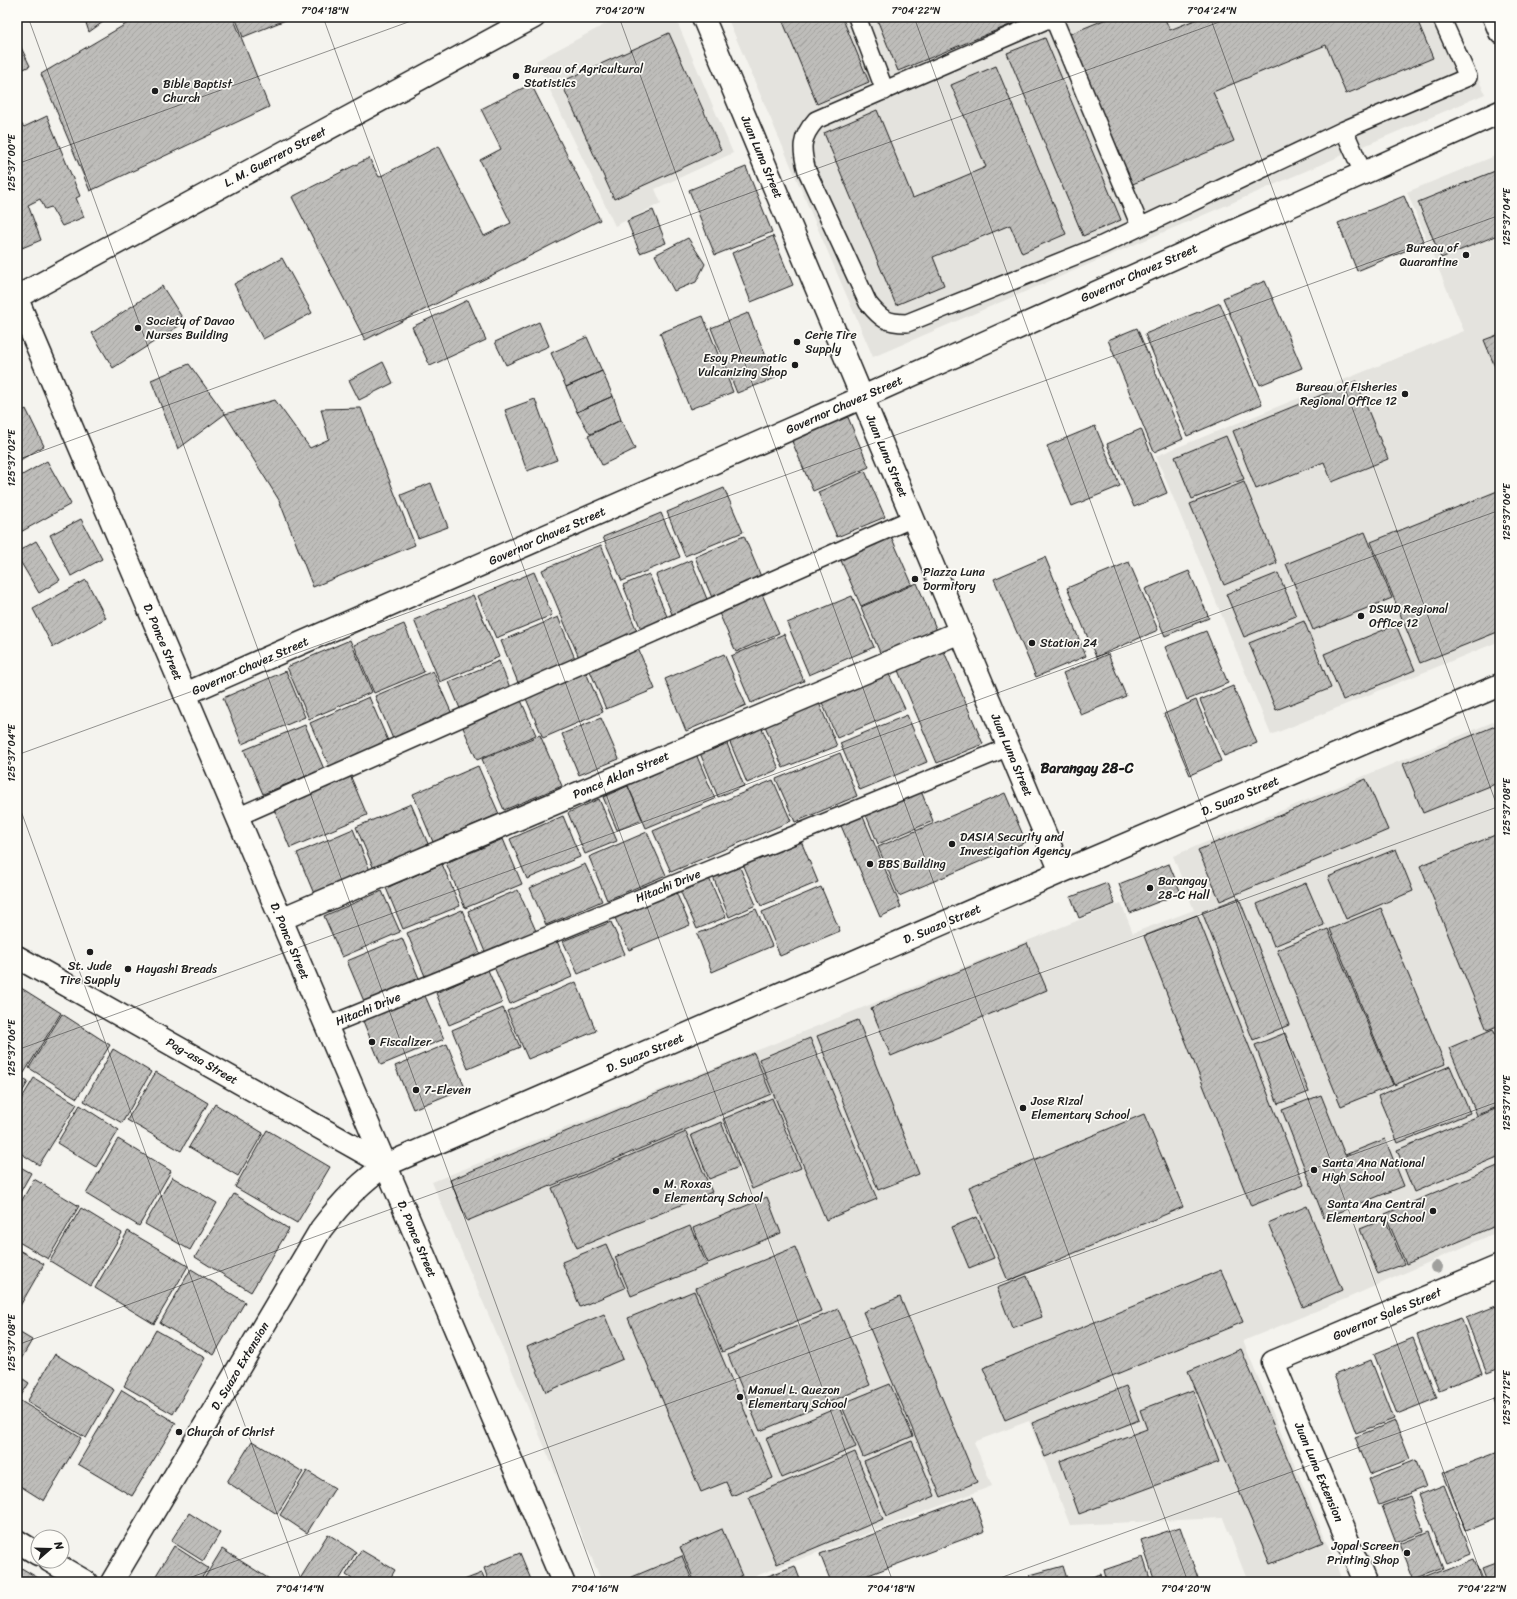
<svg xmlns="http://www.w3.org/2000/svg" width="1517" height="1599" font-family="Sriracha,sans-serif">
  <defs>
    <pattern id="building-hatch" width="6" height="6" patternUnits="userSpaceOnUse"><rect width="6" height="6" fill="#bebdba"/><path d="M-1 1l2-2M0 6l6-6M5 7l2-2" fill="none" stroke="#a3a29f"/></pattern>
  </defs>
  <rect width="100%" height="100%" fill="#f4f3ee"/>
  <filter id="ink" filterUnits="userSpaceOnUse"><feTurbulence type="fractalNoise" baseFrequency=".025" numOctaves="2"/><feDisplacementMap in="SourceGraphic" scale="8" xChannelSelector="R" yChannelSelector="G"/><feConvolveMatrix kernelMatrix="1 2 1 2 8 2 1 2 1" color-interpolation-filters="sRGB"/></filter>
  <g filter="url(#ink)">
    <path fill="#e4e3de" d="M619 17H675L733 153 655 189 661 203 615 226 536 61Z
      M727 17H1451L1485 94 873 357Z
      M1500 154V641L1271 735 1156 456 1464 331 1407 192Z
      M1500 719V1231L1350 1297 1243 1341 1343 1582H1248L1223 1518 1070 1525 1029 1421 974 1442 992 1486 740 1582H602L432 1182 1121 903 1133 933 1194 910 1173 856Z"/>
    <path fill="url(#building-hatch)" stroke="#1c1c1c" d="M84 17H110L89 32Z
      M138 17H233L269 107 90 191 41 74Z
      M235 17H293L243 37Z
      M386 17H397L388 21Z
      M781 17H842L869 82 817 104Z
      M876 17H1029L898 71Z
      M1111 17H1164L1170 30 1202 17H1416L1433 58 1346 94 1326 45 1213 92 1234 141 1128 186 1065 36Z
      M669 33 721 150 614 199 561 82Z
      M1045 38 1121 220 1083 236 1007 53Z
      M17 39 30 66 17 72Z
      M996 66 1066 234 1022 253 1010 225 933 257 944 285 896 305 824 133 877 110 913 198 986 167 951 85Z
      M531 84 600 220 365 340 292 197 369 158 379 177 439 146 484 236 511 223 480 160 501 149 481 109Z
      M47 116 80 196 76 198 84 217 62 226 51 207 45 209 40 199 28 205 41 240 22 248 17 235V120H18L24 127Z
      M746 167 772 232 715 255 689 190Z
      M1500 169V234L1441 258 1418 202Z
      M1404 196 1424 243 1357 271 1338 223Z
      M653 210 666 243 640 253 627 221Z
      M773 236 793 285 751 302 732 253Z
      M688 238 705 264 696 282 674 291 655 255Z
      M282 258 312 313 263 339 234 284Z
      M1265 281 1302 368 1260 385 1223 298Z
      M162 286 185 322 113 368 92 333Z
      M468 300 486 340 430 366 412 327Z
      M1220 303 1262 404 1187 436 1145 334Z
      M748 313 775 378 737 393 711 328Z
      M703 316 733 392 690 409 660 333Z
      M539 322 549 346 506 365 495 342Z
      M1137 328 1183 439 1154 452 1108 340Z
      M1500 334V379L1484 340Z
      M587 337 602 371 566 387 551 353Z
      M383 362 393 383 359 400 349 380Z
      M189 364 225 414 178 449 151 380Z
      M602 371 613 396 577 412 566 387Z
      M1356 381 1388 459 1332 482 1324 462 1256 489 1233 431Z
      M17 385 23 403 17 407Z
      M613 396 621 420 590 434 577 412Z
      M535 399 557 460 527 471 505 410Z
      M275 400 310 448 329 439 321 409 361 408 415 545 313 587 279 500 225 414Z
      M26 409 44 446 17 462V414Z
      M847 415 869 467 813 491 791 439Z
      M621 420 635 449 602 465 588 436Z
      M1095 426 1120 486 1072 506 1047 446Z
      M1141 429 1167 493 1134 507 1107 444Z
      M1226 436 1244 479 1192 499 1175 457Z
      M47 461 71 504 17 534V478Z
      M865 471 885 517 837 537 818 492Z
      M1244 482 1277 563 1224 585 1190 504Z
      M431 483 448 527 418 538 401 495Z
      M724 488 743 532 685 556 667 512Z
      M1500 490V631L1420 663 1371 542Z
      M661 513 680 557 622 581 603 537Z
      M81 519 102 559 71 576 50 535Z
      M1365 532 1392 598 1313 630 1286 564Z
      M890 534 912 584 861 606 839 556Z
      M744 536 762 579 713 600 695 557Z
      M36 541 60 580 39 593 17 556V552Z
      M601 545 639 636 580 660 542 570Z
      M1045 557 1086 656 1036 677 994 579Z
      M691 560 709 604 674 619 656 575Z
      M1129 562 1158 630 1096 657 1067 588Z
      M1189 571 1209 618 1165 636 1145 589Z
      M534 572 552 615 496 638 478 596Z
      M1278 573 1296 616 1244 637 1226 594Z
      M649 574 669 621 642 632 623 585Z
      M86 580 106 618 53 647 33 609Z
      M917 583 937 631 881 655 861 607Z
      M762 594 779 633 736 652 719 613Z
      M473 595 499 657 440 682 414 620Z
      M852 596 874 647 809 675 787 623Z
      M558 617 576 661 519 685 501 641Z
      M1304 621 1331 688 1276 710 1249 643Z
      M404 624 424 672 374 693 354 645Z
      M1396 625 1415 670 1343 700 1324 654Z
      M1206 631 1228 683 1187 700 1165 647Z
      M784 634 804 681 751 703 731 656Z
      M350 640 372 692 309 719 287 667Z
      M637 646 655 689 606 709 588 666Z
      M943 649 983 744 937 763 897 668Z
      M724 654 746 705 686 731 665 679Z
      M1108 654 1126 696 1081 715 1063 673Z
      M499 661 511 690 461 711 449 682Z
      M584 668 603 712 543 738 524 694Z
      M286 671 305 717 242 744 223 698Z
      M433 671 452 714 393 739 375 696Z
      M888 672 905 709 837 738 821 700Z
      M1233 686 1257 743 1224 756 1200 700Z
      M369 697 389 743 330 768 310 723Z
      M520 698 536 735 477 760 461 723Z
      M1196 700 1221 761 1190 775 1164 714Z
      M819 703 837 746 783 768 765 726Z
      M907 715 927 762 860 790 840 743Z
      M601 718 619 759 579 775 562 734Z
      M1500 724V782L1423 813 1403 764Z
      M305 725 324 769 263 794 244 750Z
      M761 726 779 769 747 783 729 740Z
      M540 735 562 786 504 810 482 759Z
      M726 741 744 786 718 797 700 753Z
      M840 753 857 796 795 822 776 779Z
      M696 754 715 799 646 828 627 784Z
      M478 766 499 814 433 842 413 794Z
      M350 775 367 815 290 848 273 807Z
      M1366 779 1388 830 1220 901 1198 850Z
      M773 780 791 821 671 872 653 831Z
      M628 786 643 820 617 830 603 797Z
      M919 786 933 821 878 844 864 810Z
      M1005 793 1026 842 899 896 878 847Z
      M599 799 617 841 585 854 568 813Z
      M411 804 432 853 377 876 356 827Z
      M861 812 901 907 880 917 839 821Z
      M563 816 580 857 527 879 510 839Z
      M353 829 373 878 317 901 297 853Z
      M647 832 666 875 607 900 589 857Z
      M1500 833V1025L1487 1030 1420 866Z
      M798 834 818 882 761 906 741 859Z
      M503 839 522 884 465 908 446 863Z
      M1396 849 1413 891 1346 919 1328 877Z
      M738 863 756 905 729 917 712 874Z
      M442 864 460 906 403 929 386 888Z
      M585 864 602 901 546 925 530 888Z
      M1169 864 1181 893 1130 913 1119 884Z
      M708 876 726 917 697 929 679 888Z
      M1107 883 1115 904 1079 918 1071 897Z
      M1306 883 1324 925 1274 946 1257 904Z
      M673 885 690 925 629 950 612 911Z
      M821 887 840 931 780 956 762 912Z
      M518 890 536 931 485 952 468 911Z
      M382 891 400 932 342 957 324 916Z
      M1239 898 1289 1025 1253 1040 1202 912Z
      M1381 908 1445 1064 1394 1085 1330 929Z
      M756 909 772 946 712 972 697 934Z
      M462 910 482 958 427 981 407 933Z
      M1197 915 1304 1185 1251 1206 1144 936Z
      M611 922 625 954 578 974 563 941Z
      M1328 929 1393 1085 1341 1106 1277 950Z
      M402 938 421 983 366 1006 347 961Z
      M557 941 572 977 510 1004 494 967Z
      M1027 943 1047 990 891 1056 871 1008Z
      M488 970 502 1003 449 1025 436 993Z
      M576 982 596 1031 528 1059 507 1011Z
      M18 986 61 1013 24 1073 17 1069Z
      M422 989 444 1039 381 1065 361 1016Z
      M503 1008 520 1047 468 1069 452 1030Z
      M62 1014 110 1045 77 1098 29 1068Z
      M858 1020 919 1174 878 1190 817 1036Z
      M1493 1029 1500 1046V1106L1477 1115 1449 1048Z
      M1285 1033 1309 1092 1278 1104 1255 1045Z
      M810 1038 877 1199 826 1220 759 1059Z
      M447 1044 465 1088 413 1109 395 1066Z
      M113 1049 151 1072 122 1123 84 1101Z
      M754 1053 771 1094 467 1221 450 1180Z
      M1450 1066 1470 1113 1398 1143 1378 1096Z
      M156 1072 208 1103 181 1151 127 1120Z
      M17 1075 28 1082 17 1101Z
      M34 1078 77 1104 39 1165 17 1151V1106Z
      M1321 1095 1345 1155 1385 1139 1404 1186 1324 1218 1282 1110Z
      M772 1098 801 1168 752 1189 723 1119Z
      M215 1104 263 1133 238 1176 189 1147Z
      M80 1105 119 1130 96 1167 57 1143Z
      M1500 1107V1156L1414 1192 1397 1150Z
      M1144 1114 1183 1207 1008 1281 969 1187Z
      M721 1122 739 1167 709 1179 691 1135Z
      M267 1130 330 1167 297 1223 235 1187Z
      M686 1132 712 1192 577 1248 552 1188Z
      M118 1139 171 1171 139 1226 86 1194Z
      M17 1165 31 1173 17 1198Z
      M1500 1165V1224L1406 1264 1385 1214Z
      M172 1177 217 1203 190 1250 145 1224Z
      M34 1179 79 1206 48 1259 17 1241V1209Z
      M234 1194 289 1229 251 1292 195 1257Z
      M767 1197 781 1233 708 1263 693 1228Z
      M1307 1206 1342 1290 1303 1307 1268 1223Z
      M81 1208 122 1233 91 1286 50 1261Z
      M977 1217 994 1258 969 1268 952 1227Z
      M1385 1219 1404 1264 1378 1274 1360 1229Z
      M690 1226 707 1265 631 1296 615 1257Z
      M128 1231 188 1266 154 1324 95 1288Z
      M606 1244 625 1288 580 1307 562 1262Z
      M795 1247 821 1311 722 1352 696 1288Z
      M17 1249 44 1264 17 1311Z
      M191 1269 245 1302 214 1355 160 1323Z
      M1221 1270 1243 1322 1005 1420 983 1368Z
      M1027 1276 1042 1317 1012 1328 997 1288Z
      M694 1291 773 1478 732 1496 726 1482 701 1492 628 1318Z
      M900 1297 977 1482 941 1497 863 1312Z
      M1496 1306 1500 1317V1368L1487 1373 1466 1318Z
      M838 1309 870 1385 760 1431 728 1355Z
      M604 1314 623 1359 546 1392 527 1347Z
      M1461 1318 1482 1373 1439 1390 1417 1335Z
      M156 1330 205 1358 173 1414 124 1386Z
      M17 1331 32 1340 17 1366Z
      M1413 1338 1437 1398 1397 1414 1374 1354Z
      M1241 1349 1323 1542 1270 1564 1188 1371Z
      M55 1354 114 1390 86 1438 27 1402Z
      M1371 1360 1394 1419 1356 1433 1334 1375Z
      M17 1375 29 1383 17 1402Z
      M890 1384 913 1436 863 1457 841 1404Z
      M1126 1386 1139 1420 1045 1457 1032 1423Z
      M122 1390 176 1423 132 1496 78 1464Z
      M1193 1390 1219 1462 1079 1514 1060 1461 1147 1429 1140 1410Z
      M1500 1396V1415L1494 1398Z
      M19 1400 81 1438 44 1501 17 1484V1404Z
      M839 1407 856 1447 782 1478 766 1438Z
      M1395 1421 1410 1459 1370 1474 1355 1437Z
      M252 1441 303 1472 277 1514 227 1482Z
      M912 1441 935 1496 887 1516 864 1461Z
      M1500 1451V1517L1466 1531 1443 1473Z
      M855 1452 883 1519 777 1564 749 1497Z
      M1416 1460 1426 1487 1379 1505 1369 1479Z
      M307 1471 335 1488 307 1533 280 1515Z
      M1444 1485 1471 1553 1446 1563 1419 1495Z
      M1410 1496 1423 1532 1396 1543 1382 1506Z
      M973 1497 985 1531 850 1582H831L820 1554Z
      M189 1513 220 1533 203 1561 171 1541Z
      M1180 1527 1199 1581 1155 1582 1141 1540Z
      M722 1529 742 1576 729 1582H695L680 1547Z
      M1429 1532 1443 1569 1414 1580 1400 1544Z
      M328 1534 356 1552 338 1582H298Z
      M174 1546 208 1568 199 1582H152Z
      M222 1549 274 1582H202Z
      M361 1550 395 1570 388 1582H357L346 1575Z
      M520 1553 532 1582H489L484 1568Z
      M682 1556 693 1582H625V1580Z
      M1143 1557 1151 1582H1107L1104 1570Z
      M1474 1559 1483 1582H1416Z
      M1500 1562V1582H1486L1481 1569Z
      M18 1566 45 1582H17Z
      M795 1566 801 1582H752Z
      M1063 1566 1068 1582H1032L1030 1575Z
      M482 1573 486 1582H459Z
      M1101 1574 1103 1582H1077Z"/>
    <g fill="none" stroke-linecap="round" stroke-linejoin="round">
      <defs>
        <path id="lane" d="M857 17 885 91
          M1053 17 816 120C800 138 801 149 807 171L868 303C881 319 886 323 907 323L1102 245 1344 130 1468 77 1441 17
          M1053 17 1140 226
          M1344 130 1363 173
          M237 817 913 518
          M327 1026 1009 747"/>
        <path id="street" d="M703 17 1061 872
          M185 694 836 409 1500 112
          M281 919 960 632
          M17 957 386 1165
          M17 1541 38 1554
          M50 1561 86 1582
          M112 1582 321 1229C340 1204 360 1182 386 1165L1061 872 1500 685
          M1365 1582 1273 1362 1500 1266"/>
        <path id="secondary" d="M1494 17 1500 32
          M17 297 534 17
          M17 299 563 1582"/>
      </defs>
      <use href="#lane" stroke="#1c1c1c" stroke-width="20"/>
      <use href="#street" stroke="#1c1c1c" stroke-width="25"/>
      <use href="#secondary" stroke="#1c1c1c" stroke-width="25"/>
      <use href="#lane" stroke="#fdfcf7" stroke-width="17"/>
      <use href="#street" stroke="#fdfcf7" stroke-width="22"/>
      <use href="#secondary" stroke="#fdfcf7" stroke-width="22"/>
    </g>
    <circle fill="#a0a09d" cx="1436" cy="1267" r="6"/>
  </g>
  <path fill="none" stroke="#1c1c1c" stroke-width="1" stroke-opacity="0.45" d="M28 17 597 1582M323 17 893 1582M619 17 1188 1582M914 17 1484 1582M1210 17 1500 814M17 164 422 17M17 460 1233 17M17 755 1500 215M17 800 302 1582M17 1050 1500 510M17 1345 1500 806M178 1582 1500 1101M989 1582 1500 1396"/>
  <g fill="#1c1c1c" stroke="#fdfcf7" stroke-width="1.5">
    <circle cx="516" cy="76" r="4"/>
    <circle cx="155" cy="91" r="4"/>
    <circle cx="1466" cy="255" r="4"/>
    <circle cx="138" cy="328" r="4"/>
    <circle cx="797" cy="342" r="4"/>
    <circle cx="795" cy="365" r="4"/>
    <circle cx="1405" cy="394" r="4"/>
    <circle cx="915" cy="579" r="4"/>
    <circle cx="1361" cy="616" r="4"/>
    <circle cx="1032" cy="643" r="4"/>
    <circle cx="952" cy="844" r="4"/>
    <circle cx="870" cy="864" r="4"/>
    <circle cx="1150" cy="888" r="4"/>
    <circle cx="90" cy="952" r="4"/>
    <circle cx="128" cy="969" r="4"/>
    <circle cx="372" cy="1042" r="4"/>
    <circle cx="416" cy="1090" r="4"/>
    <circle cx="1023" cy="1108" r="4"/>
    <circle cx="1314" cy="1170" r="4"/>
    <circle cx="656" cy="1191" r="4"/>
    <circle cx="1433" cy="1211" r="4"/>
    <circle cx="740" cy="1397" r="4"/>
    <circle cx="179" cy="1432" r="4"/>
    <circle cx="1407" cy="1553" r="4"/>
  </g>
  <g text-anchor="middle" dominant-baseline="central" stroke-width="3.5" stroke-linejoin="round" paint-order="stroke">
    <g font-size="12" fill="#1c1c1c" stroke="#fdfcf7" text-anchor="start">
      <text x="524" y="69">Bureau of Agricultural<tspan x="524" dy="14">Statistics</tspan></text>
      <text x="163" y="84">Bible Baptist<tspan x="163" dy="14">Church</tspan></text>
      <text x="1458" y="248" text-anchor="end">Bureau of<tspan x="1458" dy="14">Quarantine</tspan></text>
      <text x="146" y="321">Society of Davao<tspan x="146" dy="14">Nurses Building</tspan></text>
      <text x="805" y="335">Cerie Tire<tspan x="805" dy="14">Supply</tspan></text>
      <text x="787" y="358" text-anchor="end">Esoy Pneumatic<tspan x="787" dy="14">Vulcanizing Shop</tspan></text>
      <text x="1397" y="387" text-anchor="end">Bureau of Fisheries<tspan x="1397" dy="14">Regional Office 12</tspan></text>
      <text x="923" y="572">Piazza Luna<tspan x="923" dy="14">Dormitory</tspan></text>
      <text x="1369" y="609">DSWD Regional<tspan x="1369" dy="14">Office 12</tspan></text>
      <text x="1040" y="643">Station 24</text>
      <text x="960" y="837">DASIA Security and<tspan x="960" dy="14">Investigation Agency</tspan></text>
      <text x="878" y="864">BBS Building</text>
      <text x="1158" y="881">Barangay<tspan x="1158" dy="14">28-C Hall</tspan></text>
      <text x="90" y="966" text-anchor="middle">St. Jude<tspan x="90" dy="14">Tire Supply</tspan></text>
      <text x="136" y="969">Hayashi Breads</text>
      <text x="380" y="1042">Fiscalizer</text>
      <text x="424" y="1090">7-Eleven</text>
      <text x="1031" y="1101">Jose Rizal<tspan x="1031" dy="14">Elementary School</tspan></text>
      <text x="1322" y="1163">Santa Ana National<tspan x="1322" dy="14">High School</tspan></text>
      <text x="664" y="1184">M. Roxas<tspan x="664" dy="14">Elementary School</tspan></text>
      <text x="1425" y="1204" text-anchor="end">Santa Ana Central<tspan x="1425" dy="14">Elementary School</tspan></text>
      <text x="748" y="1390">Manuel L. Quezon<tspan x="748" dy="14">Elementary School</tspan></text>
      <text x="187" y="1432">Church of Christ</text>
      <text x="1399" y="1546" text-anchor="end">Jopal Screen<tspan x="1399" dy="14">Printing Shop</tspan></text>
    </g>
    <g font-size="12" fill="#1c1c1c" stroke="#fdfcf7">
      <text transform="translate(275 157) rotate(-28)">L. M. Guerrero Street</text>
      <text transform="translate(762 157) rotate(67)">Juan Luna Street</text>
      <text transform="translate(1139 273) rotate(-24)">Governor Chavez Street</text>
      <text transform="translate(844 405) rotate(-24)">Governor Chavez Street</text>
      <text transform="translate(887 456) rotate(67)">Juan Luna Street</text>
      <text transform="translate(547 536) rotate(-24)">Governor Chavez Street</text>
      <text transform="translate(163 642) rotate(67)">D. Ponce Street</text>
      <text transform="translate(250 666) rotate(-24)">Governor Chavez Street</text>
      <text transform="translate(1012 755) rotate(67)">Juan Luna Street</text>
      <text transform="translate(621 775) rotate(-23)">Ponce Aklan Street</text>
      <text transform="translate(1240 796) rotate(-23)">D. Suazo Street</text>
      <text transform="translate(668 886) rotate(-22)">Hitachi Drive</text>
      <text transform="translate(942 924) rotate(-23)">D. Suazo Street</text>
      <text transform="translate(290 941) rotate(67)">D. Ponce Street</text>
      <text transform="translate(368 1009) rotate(-22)">Hitachi Drive</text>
      <text transform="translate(645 1053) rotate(-23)">D. Suazo Street</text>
      <text transform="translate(202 1061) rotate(30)">Pag-asa Street</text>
      <text transform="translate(417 1239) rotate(67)">D. Ponce Street</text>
      <text transform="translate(1387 1314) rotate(-23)">Governor Sales Street</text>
      <text transform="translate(240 1366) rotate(-59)">D. Suazo Extension</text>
      <text transform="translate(1319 1472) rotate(67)">Juan Luna Extension</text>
    </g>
    <g font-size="14" font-weight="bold" fill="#1c1c1c" stroke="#fdfcf7">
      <text x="1087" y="768">Barangay 28-C</text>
    </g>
  </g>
  <rect width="1517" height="1599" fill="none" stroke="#fdfcf7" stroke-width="44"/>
  <g transform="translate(50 1549) rotate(70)"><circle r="19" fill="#fdfcf7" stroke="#a3a29f"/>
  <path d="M0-3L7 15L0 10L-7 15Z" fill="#1c1c1c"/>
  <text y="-6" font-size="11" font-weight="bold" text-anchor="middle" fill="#1c1c1c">N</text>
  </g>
  <rect x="22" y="22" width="1473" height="1555" fill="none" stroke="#1c1c1c" stroke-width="1.5"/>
  <g font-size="10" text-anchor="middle" fill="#1c1c1c">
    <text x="325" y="14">7°04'18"N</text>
    <text x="620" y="14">7°04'20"N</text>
    <text x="916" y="14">7°04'22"N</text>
    <text x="1212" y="14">7°04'24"N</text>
    <text transform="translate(11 163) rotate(-90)" y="4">125°37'00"E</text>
    <text transform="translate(1506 217) rotate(-90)" y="4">125°37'04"E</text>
    <text transform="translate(11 458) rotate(-90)" y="4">125°37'02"E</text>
    <text transform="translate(1506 512) rotate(-90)" y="4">125°37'06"E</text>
    <text transform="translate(11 753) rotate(-90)" y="4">125°37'04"E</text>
    <text transform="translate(1506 807) rotate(-90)" y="4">125°37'08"E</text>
    <text transform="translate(11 1048) rotate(-90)" y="4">125°37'06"E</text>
    <text transform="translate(1506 1103) rotate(-90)" y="4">125°37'10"E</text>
    <text transform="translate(11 1343) rotate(-90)" y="4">125°37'08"E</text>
    <text transform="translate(1506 1398) rotate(-90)" y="4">125°37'12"E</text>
    <text x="300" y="1592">7°04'14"N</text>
    <text x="595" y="1592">7°04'16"N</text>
    <text x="891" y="1592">7°04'18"N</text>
    <text x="1186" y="1592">7°04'20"N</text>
    <text x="1482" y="1592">7°04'22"N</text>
  </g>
</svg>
